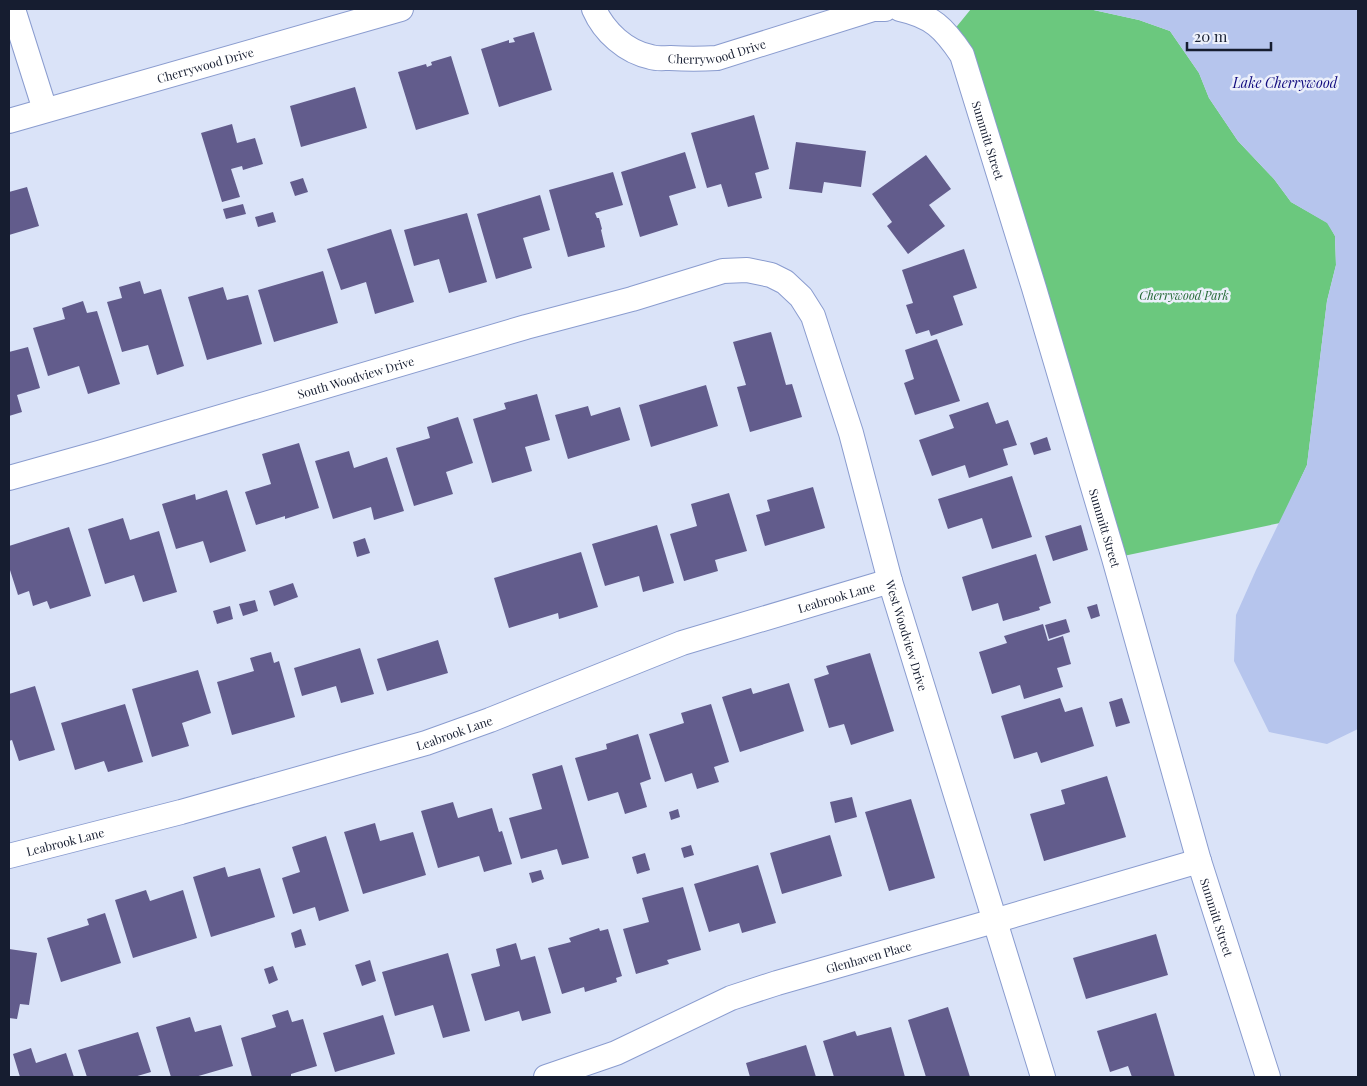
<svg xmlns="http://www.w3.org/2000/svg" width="1367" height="1086" font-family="'Playfair Display',serif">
  <rect width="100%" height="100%" fill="#dae3f8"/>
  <path fill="#6bc87e" d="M971 9H1089L1139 20 1170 31 1199 73 1209 98 1238 141 1274 179 1291 202 1328 223 1335 236 1336 265 1327 301 1307 465 1280 523 1114 558 949 36Z"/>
  <path fill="#b6c5ed" d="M1089 9H1358V729L1327 744 1269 732 1234 661 1236 615 1256 570 1307 465 1327 301 1336 265 1335 236 1327 223 1291 202 1274 179 1238 141 1209 98 1199 73 1170 31 1139 20Z"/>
  <path fill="#625c8c" d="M534 32 552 90 499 107 481 49 509 40V43L515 42 513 38Z
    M451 56 469 114 416 130 398 72 426 64 427 67 432 65 431 62Z
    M355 87 367 128 301 147 290 106Z
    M754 115 769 169 755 173 762 198 728 207 721 184 707 188 691 133Z
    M232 124 237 143 255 138 263 164 243 170 242 166 231 169 240 197 222 202 201 133Z
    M796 142 866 151 861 187 824 182 822 193 789 189Z
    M685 152 696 188 669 196 678 225 640 237 621 172Z
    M926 155 951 189 929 205 945 226 908 254 887 226 892 222 872 194Z
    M613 172 623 205 595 213 597 218H599L602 229 601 230 605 247 568 257 549 190Z
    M303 178 308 192 295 196 290 182Z
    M27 187 39 226 9 235V192Z
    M540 195 550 230 523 238 532 268 496 279 477 214Z
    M243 204 246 214 226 219 223 209Z
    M273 212 276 222 258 227 255 217Z
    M467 213 487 282 449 293 439 259 414 266 404 230Z
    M391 229 414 302 375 314 366 282 341 290 327 249Z
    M964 249 977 288 953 296 963 325 931 336 929 330 916 334 906 305 913 303 902 270Z
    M323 271 338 323 274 342 258 290Z
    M140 281 144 294 161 289 184 366 157 375 148 345 122 352 107 302 122 298 119 287Z
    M223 287 227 300 248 295 262 344 207 360 188 297Z
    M83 301 87 313 97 311 120 384 88 394 79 366 48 376 33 328 65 319 62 308Z
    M771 332 786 385 792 384 802 417 750 432 737 387 746 385 733 342Z
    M937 339 960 401 915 415 904 383 914 379 905 350Z
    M28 347 40 388 17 395 22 412 9 416V352Z
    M706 385 718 426 651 447 639 405Z
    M537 394 550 440 525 447 532 471 492 483 473 419 506 409 504 403Z
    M988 402 996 424 1008 420 1017 445 1003 449 1008 465 969 478 965 465 932 476 919 440 954 428 949 415Z
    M588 406 591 416 620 407 630 440 568 459 555 415Z
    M458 417 473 463 446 472 453 494 414 506 396 448 430 438 427 427Z
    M1047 437 1051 450 1034 455 1030 443Z
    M299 443 319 508 285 519V516L256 525 245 492 271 484 262 454Z
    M349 451 354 468 387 457 404 511 374 520 371 507 333 519 315 461Z
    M1012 476 1032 537 992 549 982 518 948 529 938 499Z
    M813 487 825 528 765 546 756 515 770 511 767 500Z
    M227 490 246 551 210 563 203 541 176 549 162 504 195 494 196 500Z
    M729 493 747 551 715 560 718 571 684 581 670 534 697 526 691 504Z
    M123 518 130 540 159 531 177 592 143 602 134 575 105 584 88 529Z
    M657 525 674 583 643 592 639 576 605 586 592 544Z
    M1081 525 1088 550 1053 561 1045 536Z
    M69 527 91 596 50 609 47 601 33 606 29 591 18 595 9 567V546Z
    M365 538 370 553 357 557 353 542Z
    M581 552 598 607 559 619 558 613 509 628 494 578Z
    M1036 554 1051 603 1039 607 1040 610 1003 621 998 603 972 611 962 577Z
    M293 583 298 597 274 606 269 591Z
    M255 600 258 611 243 616 239 604Z
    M1097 604 1100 616 1091 619 1087 607Z
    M230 606 233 619 217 624 213 611Z
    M1066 619 1070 632 1049 639 1045 625Z
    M1043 624 1048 641 1063 636 1071 664 1057 668 1063 687 1024 699 1020 685 992 694 979 652 1007 643 1004 636Z
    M438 640 448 673 387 691 377 659Z
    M360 648 374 694 341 703 336 686 302 696 294 668Z
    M271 652 274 663 279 661 295 717 232 735 217 682 254 671 250 658Z
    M870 653 894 731 851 745 844 724 829 728 814 679 829 674 826 666Z
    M198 670 211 713 182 723 189 746 152 757 132 689Z
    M789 683 804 731 740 752 722 697 751 688 753 694Z
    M35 686 55 750 19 761 12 740 9 741V694Z
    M1060 698 1065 712 1082 707 1094 746 1041 763 1037 752 1014 759 1001 716Z
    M1122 698 1130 723 1116 727 1109 702Z
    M125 704 143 762 108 772 104 761 75 770 61 723Z
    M711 704 729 762 714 767 719 782 697 789 692 773 665 782 649 734 684 723 681 713Z
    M638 734 651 779 640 783 647 807 625 814 618 792 588 801 575 758 607 749 606 744Z
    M562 765 589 858 562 865 557 849 521 859 509 818 542 809 532 774Z
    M1107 776 1126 837 1044 861 1030 814 1065 804 1061 790Z
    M852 797 857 817 835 823 830 802Z
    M911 799 935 878 889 891 865 812Z
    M453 802 458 818 492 808 499 832 502 831 512 864 484 872 479 856 438 868 421 811Z
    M678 809 680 817 671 820 669 812Z
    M375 823 380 841 413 832 426 875 363 894 344 832Z
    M830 835 842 876 782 894 770 853Z
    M326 836 349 911 319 921 315 907 293 914 282 878 300 872 292 847Z
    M691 845 694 855 684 858 681 848Z
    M645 853 650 870 637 874 632 857Z
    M758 865 776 923 742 933 739 923 709 932 694 884Z
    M225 867 228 877 260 868 275 917 211 937 193 877Z
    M541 870 544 879 532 883 529 873Z
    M683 887 701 950 667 960 669 964 636 974 623 929 649 922 642 898Z
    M146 890 150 901 183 890 197 938 133 958 115 900Z
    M105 913 121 963 61 982 47 938 89 925 87 919Z
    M599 928 600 931 608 929 622 976 616 978 617 982 585 992 584 987 562 994 548 948 571 942 569 938Z
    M301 929 306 945 295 948 291 933Z
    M1156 934 1168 975 1086 999 1073 958Z
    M516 943 521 960 535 956 551 1013 522 1021 519 1011 485 1021 471 974 500 966 496 949Z
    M9 949 37 953 29 1005 20 1004 17 1019 9 1018Z
    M448 953 470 1031 443 1038 433 1005 395 1016 382 972Z
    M370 960 376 981 362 986 355 965Z
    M273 966 278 980 269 984 264 969Z
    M948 1007 970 1077H926L908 1020Z
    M288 1010 292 1022 303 1019 317 1066 291 1074V1077H252L241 1038 276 1027 272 1015Z
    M1156 1013 1175 1077H1132L1128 1066 1110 1072 1097 1031Z
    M383 1015 395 1054 335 1072 323 1033Z
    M190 1017 195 1032 221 1025 233 1066 195 1077H171L156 1027Z
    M891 1027 905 1077H834L823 1041 855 1031 857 1036Z
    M138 1032 151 1072 134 1077H87L78 1050Z
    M806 1045 816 1077H750L746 1063Z
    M31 1048 36 1063 66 1053 74 1077H20L13 1054Z"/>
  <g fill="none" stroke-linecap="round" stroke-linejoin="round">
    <defs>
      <g id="minor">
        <path d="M13 9 45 110"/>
        <path id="s1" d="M594 9C604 32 626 52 651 57 657 59 664 58 670 58 686 59 701 59 717 58L873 9H885"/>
        <path id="s2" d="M900 9C932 16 944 28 962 55L1034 288 1114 558 1199 861 1268 1077"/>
        <path id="s3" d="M9 121 401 9"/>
        <path id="s4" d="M9 478 102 452 526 327 632 299 723 271 747 270 771 275 785 282 801 297 813 316 851 433 890 581 1043 1077"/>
        <path id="s5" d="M9 856 181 812 426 743 490 720 682 643 890 581"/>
        <path id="s6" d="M546 1077 616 1053 731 998 777 983 994 921 1199 861"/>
      </g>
    </defs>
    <use href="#minor" stroke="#8a9ccf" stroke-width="26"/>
    <use href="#minor" stroke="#fff" stroke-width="24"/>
  </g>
  <g text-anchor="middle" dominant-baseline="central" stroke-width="5" stroke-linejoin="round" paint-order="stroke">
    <g font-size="12" fill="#161d30" stroke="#ecf0fb">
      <text stroke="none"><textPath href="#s1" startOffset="144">Cherrywood Drive</textPath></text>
      <text stroke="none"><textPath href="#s3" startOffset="204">Cherrywood Drive</textPath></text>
      <text stroke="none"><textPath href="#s2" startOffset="169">Summitt Street</textPath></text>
      <text stroke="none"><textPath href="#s4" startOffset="361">South Woodview Drive</textPath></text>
      <text stroke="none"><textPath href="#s2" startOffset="574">Summitt Street</textPath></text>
      <text stroke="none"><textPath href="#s5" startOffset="868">Leabrook Lane</textPath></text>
      <text stroke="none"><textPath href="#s4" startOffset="1185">West Woodview Drive</textPath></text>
      <text stroke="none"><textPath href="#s5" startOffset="462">Leabrook Lane</textPath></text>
      <text stroke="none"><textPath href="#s5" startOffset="58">Leabrook Lane</textPath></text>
      <text stroke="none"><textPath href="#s2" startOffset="979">Summitt Street</textPath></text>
      <text stroke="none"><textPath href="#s6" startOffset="345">Glenhaven Place</textPath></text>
    </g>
    <g font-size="12" font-style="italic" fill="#246735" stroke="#ecf0fb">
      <text x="1184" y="295">Cherrywood Park</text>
    </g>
    <g font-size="14" font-style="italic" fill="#100a7e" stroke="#ecf0fb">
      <text x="1285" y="82">Lake Cherrywood</text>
    </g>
  </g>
  <rect width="1367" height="1086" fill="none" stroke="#161d30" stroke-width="20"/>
  <path d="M1187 42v8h84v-8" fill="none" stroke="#161d30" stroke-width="2.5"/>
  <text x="1194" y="42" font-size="15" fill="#161d30" stroke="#ecf0fb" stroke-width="4" paint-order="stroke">20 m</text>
</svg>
